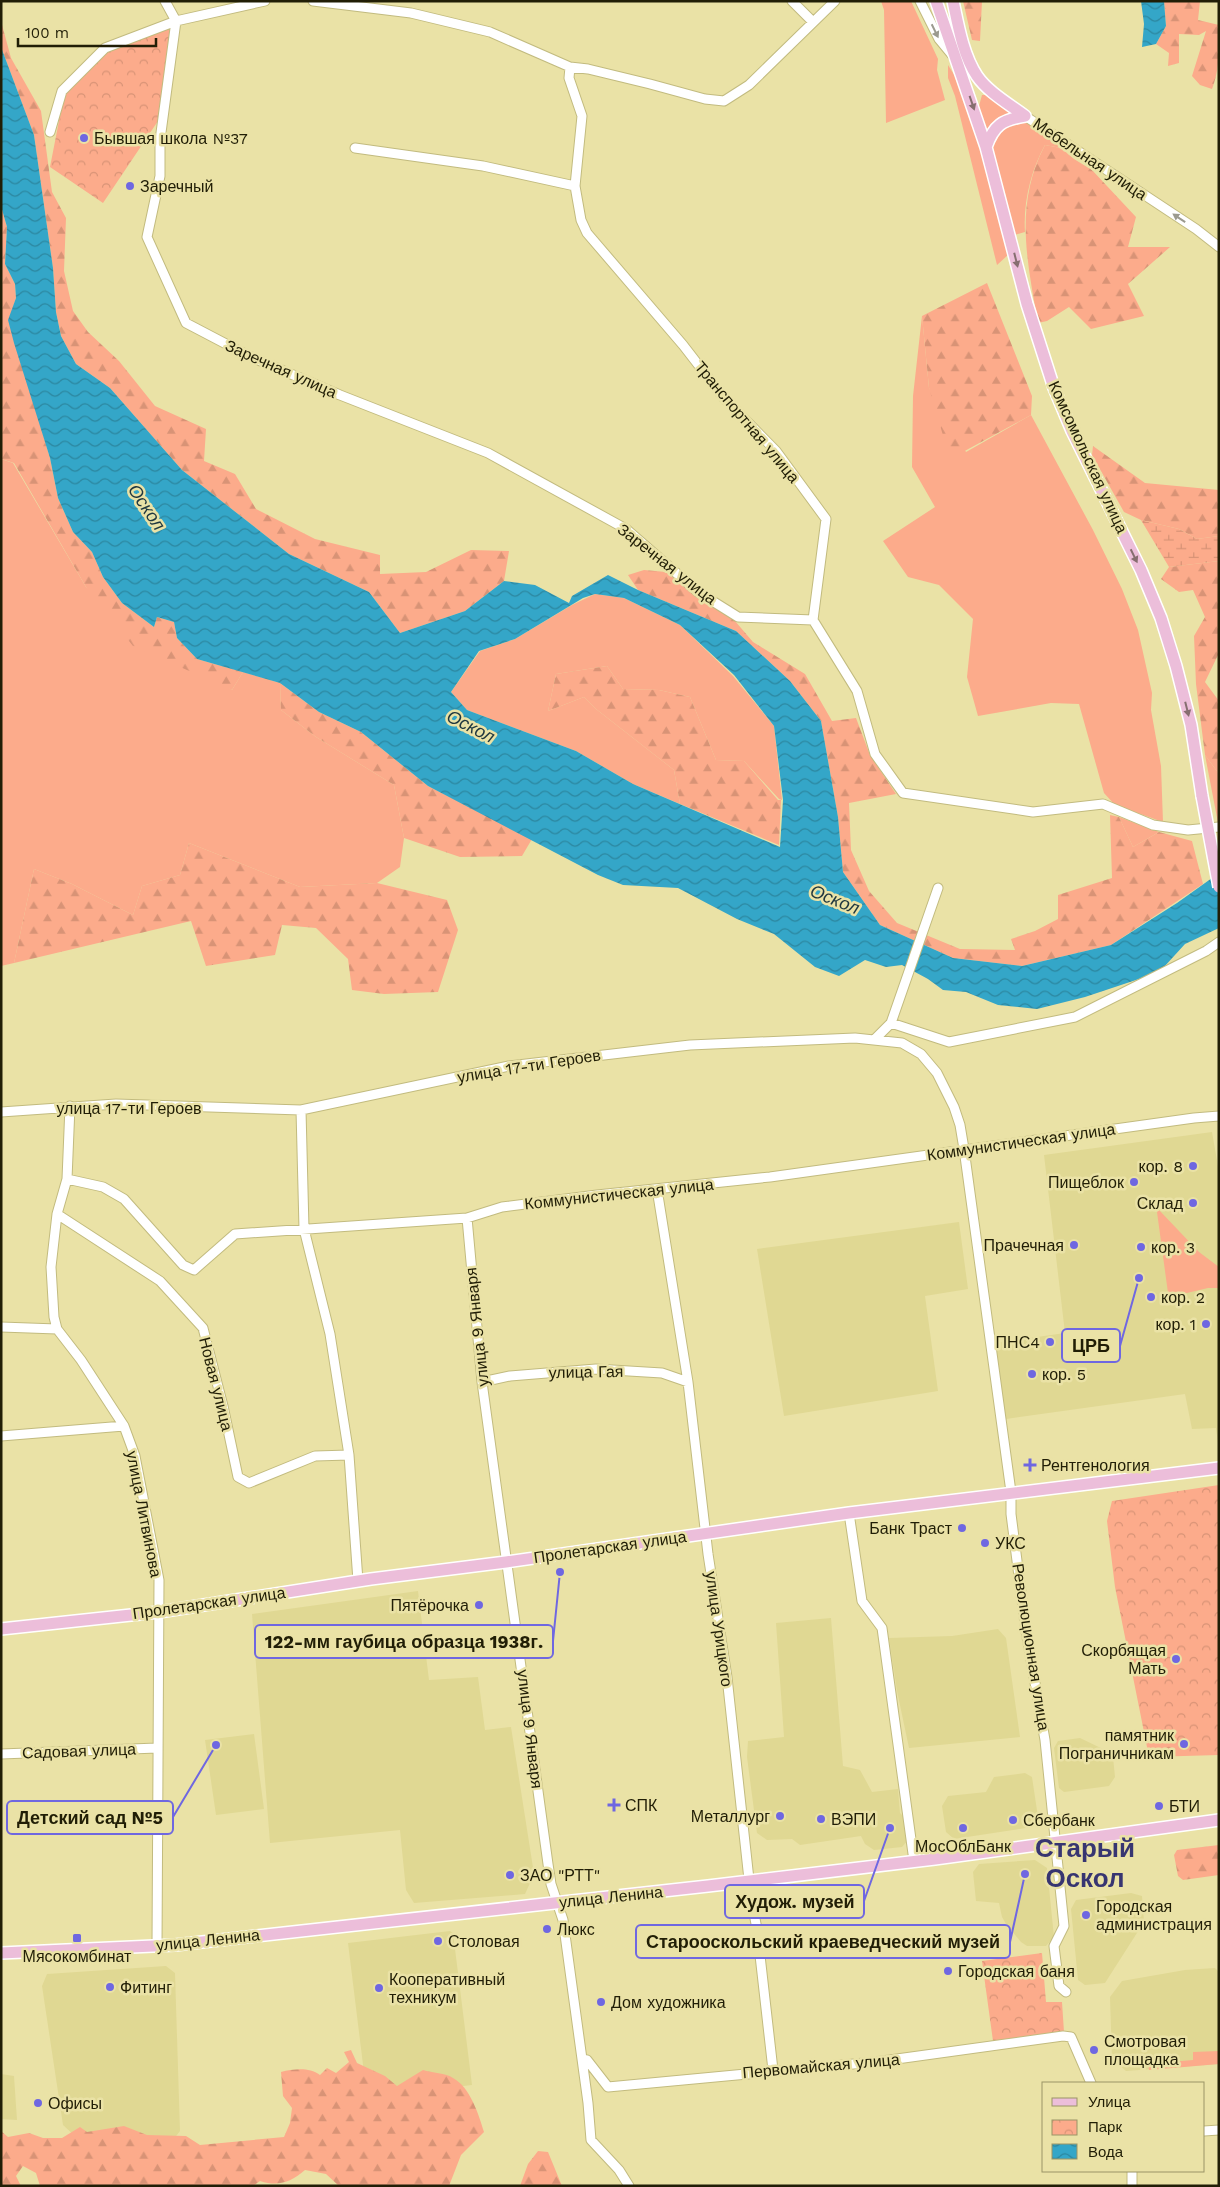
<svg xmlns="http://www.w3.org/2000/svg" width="1220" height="2187" font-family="'Work Sans',sans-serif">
  <defs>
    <pattern id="forest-firs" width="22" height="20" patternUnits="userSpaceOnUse" patternTransform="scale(1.25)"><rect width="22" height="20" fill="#fcab8b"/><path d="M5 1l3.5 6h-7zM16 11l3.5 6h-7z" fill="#d89376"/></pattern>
    <pattern id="wetland-marsh" width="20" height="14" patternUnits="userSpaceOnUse" patternTransform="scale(1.25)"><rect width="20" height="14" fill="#fcab8b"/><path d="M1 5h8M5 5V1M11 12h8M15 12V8" fill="none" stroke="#d89376"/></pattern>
    <pattern id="park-crowns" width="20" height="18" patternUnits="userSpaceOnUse" patternTransform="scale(1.25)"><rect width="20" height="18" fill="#fcab8b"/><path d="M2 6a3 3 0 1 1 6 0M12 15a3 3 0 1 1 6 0" fill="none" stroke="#d89376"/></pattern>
    <pattern id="water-waves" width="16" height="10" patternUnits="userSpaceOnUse" patternTransform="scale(1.25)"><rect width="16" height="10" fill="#34a6c8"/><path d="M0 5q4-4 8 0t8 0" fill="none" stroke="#2c87a0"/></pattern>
  </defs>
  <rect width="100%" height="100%" fill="#eae2a6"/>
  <path fill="#e0d893" d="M1212 1132 1219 1172V1450L1216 1428 1192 1429 1185 1394 1006 1419 994 1343 1065 1333 1044 1155Z
    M959 1222 968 1289 925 1296 938 1391 784 1416 757 1249Z
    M418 1591 429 1680 478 1677 485 1730 511 1727 534 1874 525 1894 414 1903 406 1890 400 1830 270 1843 252 1614Z
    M831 1618 843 1766 860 1770 872 1792 898 1789 900 1813 907 1820 909 1839 902 1847 874 1850 865 1844 861 1836 800 1845 792 1839 767 1840 757 1833 747 1757 748 1741 784 1737 776 1623Z
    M998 1629 1006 1638 1020 1737 909 1748 897 1691 889 1638 952 1636Z
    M254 1734 264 1809 216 1815 205 1740Z
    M1080 1738 1107 1751 1113 1757 1115 1777 1109 1786 1064 1792 1059 1788 1054 1748 1058 1741Z
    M1025 1773 1032 1777 1038 1817 1032 1827 954 1839 946 1832 942 1806 948 1796 986 1792 994 1777Z
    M1035 1860 1047 1868 1054 1937 1046 1946H1027L1021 1942 1006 1924 1002 1917 999 1903 976 1901 973 1872 979 1864Z
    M1131 1893 1142 1896 1144 1922 1105 1983 1085 1985 1078 1980 1071 1909 1076 1900Z
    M450 1931 453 1933 472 2085 367 2097 348 1943Z
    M166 1966 175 1973 180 2131 170 2144 76 2137 63 2125 42 1986 47 1974Z
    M1215 1968 1219 1972V2064L1126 2071 1112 2059 1110 1997 1122 1981 1185 1970Z
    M1 2074 14 2076 17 2120 1 2119Z"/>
  <path fill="#fcab8b" d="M881 1H911L938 59 937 70 945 100 886 123 884 10Z
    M948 65 958 81 977 134 1009 254 997 265 955 96 948 78Z
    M982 95H988L1013 115 987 132 979 106Z
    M1021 121 1029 124 1060 145 1061 148 1045 145C1031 170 1023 203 1025 232L1014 235 991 150C991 131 1006 127 1021 121Z
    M922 316 929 388 966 452 1031 415 1093 530 1122 589 1138 630 1152 693 1151 710 1161 766 1163 822 1115 805 1104 793 1079 704 1051 703 978 716 967 677 973 619 939 585 908 577 883 541 935 507 912 467 913 396Z
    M1 459 13 463 86 587 232 690 243 672 280 683 281 710 316 737 394 785 404 838 400 867 377 883 300 887 189 843 180 875 142 886 133 915 72 884 34 869 14 963 1 966Z
    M595 594 624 598 680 625 733 676 774 726 782 800 779 799 744 761 716 760 690 697 659 690 623 689 607 666 556 674 548 711 584 697 596 709 674 770 680 804 633 784 576 751 467 710 451 692 480 651 515 639 572 605Z
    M1205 755 1219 774V828Z
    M1119 817 1159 832 1133 847Z
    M1159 1210 1199 1252 1219 1267V1288H1208L1174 1296 1168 1293 1157 1212Z
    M1219 2051V2064L1149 2070 1148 2064 1193 2060V2052Z"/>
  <path fill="url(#forest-firs)" d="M963 1H982L980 41 972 40Z
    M1164 1H1200L1198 20 1219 25C1219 47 1220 69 1212 89L1200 85 1192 76 1206 31 1199 35 1179 34V63L1168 66 1169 53 1156 44 1166 26Z
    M1 21 11 58 41 111 52 192 66 218 64 271 73 311 88 332 119 361 155 406 206 429 204 461 235 474 256 509 315 539 380 555V574L426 572 471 550 509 551 504 581 465 611 400 633 369 592 289 554 182 470 110 388 76 364 61 336 56 312 53 268 34 135 1 47Z
    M1045 145 1061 148 1074 159 1092 170 1136 217 1128 247H1170L1128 284 1144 316 1091 329 1069 307 1047 321 1038 323C1027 261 1014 204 1045 145Z
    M1 206 7 227 5 264 15 284 16 298 9 320 50 458 58 498 73 532 92 552 103 577 122 603 154 627 157 617 174 622 177 638 197 659 243 672 232 690 133 646 86 587 14 463 1 459Z
    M987 283 1032 396 1031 415 950 459 929 388 922 316Z
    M1093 446 1145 483 1219 490V536L1197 539 1179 529 1141 520 1124 512 1092 455Z
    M1219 561V653L1205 682 1219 701V774L1205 755 1196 684 1194 636 1205 617 1193 590 1179 592 1161 579 1169 567Z
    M644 570 666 572 695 595 735 621 753 642 805 674 832 721 856 718 870 755 896 794 849 803 851 850 869 891 897 923 960 949 1015 950 1011 939 1035 931 1058 919V895L1112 878 1110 815 1119 817 1133 847 1159 832 1192 841 1203 884 1111 945 1022 966 953 958 880 925 843 872 838 817 821 721 790 681 736 631 638 590 628 575Z
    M607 666 623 689 659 690 690 697 716 760 744 761 778 800H781L779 845 680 804 674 770 596 709 584 697 548 711 556 674Z
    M280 683 319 712 361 732 428 786 532 839 522 856 460 857 404 838 394 785 316 737 281 710Z
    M189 843 300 887 377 883 447 900 458 930 438 992 384 994 352 990 348 959 316 928 282 925 275 955 206 966 191 921 14 963 34 869 72 884 133 915 142 886 180 875Z
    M1219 1845V1875L1183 1880 1178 1876 1174 1855 1177 1850Z
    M351 2050 357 2063 385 2076 397 2086 423 2070C432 2073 446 2073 453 2078 470 2087 479 2115 484 2132L461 2155 449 2186H339L326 2174 305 2170C291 2182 279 2187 260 2181L253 2186H40L36 2173 23 2166 16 2176 21 2186H1V2131L8 2137 29 2133 43 2138H62L80 2127 87 2132 124 2126 147 2135 186 2136 200 2145 284 2137 290 2123 292 2108 283 2096 281 2072C294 2069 309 2067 320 2075L327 2068 336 2073 349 2062 344 2052Z
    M538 2151 548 2152 562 2186H520L528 2164Z"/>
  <path fill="url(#wetland-marsh)" d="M1141 520 1179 529 1197 539 1219 536V561L1169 567Z"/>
  <path fill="url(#park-crowns)" d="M172 25 158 121 103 203 50 167 65 90 107 49Z
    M1219 1485V1755L1149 1757 1115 1587 1107 1521 1112 1501Z
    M1042 1953 1046 2002H1062L1064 2032 993 2041 982 1961Z"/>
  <path fill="url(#water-waves)" fill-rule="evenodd" d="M1141 1H1164L1166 26 1156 44 1142 47 1144 24Z
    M1 47 34 135 53 268 56 312 61 336 76 364 110 388 182 470 289 554 369 592 400 633 465 611 504 581 535 585 569 603 572 596 608 575 638 590 736 631 790 681 821 721 838 817 843 872 880 925 953 958 1022 966 1111 945 1177 903 1219 873V928L1185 944 1164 967 1145 977 1085 997 1037 1009 998 1005 966 992 943 990 928 979 902 965 886 967 865 960 839 976 815 967 774 934 737 919 678 888 623 885 598 875 428 786 361 732 319 712 280 683 197 659 177 638 174 622 157 617 154 627 122 603 103 577 92 552 73 532 58 498 50 458 14 343 8 320 16 298 15 284 5 264 7 227 1 206ZM595 594 624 598 680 625 734 675 774 726 783 800 780 847 633 784 576 751 467 710 451 692 479 651 515 639 583 598Z"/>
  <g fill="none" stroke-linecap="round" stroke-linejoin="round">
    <defs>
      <path id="minor" d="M165 1 176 21 265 1
        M313 1 411 13 490 32 570 67 588 69 650 84 705 99 724 101 749 85 835 1
        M792 1 813 22
        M920 1 939 39 953 56
        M570 67 569 78 582 116 575 186 581 220 587 233 683 345 724 398 776 451 826 519 813 620 857 691 875 754 903 793 1033 812 1103 804 1153 825 1188 830 1219 827
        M1025 116 1196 229 1219 247
        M50 132 62 91 105 48 176 21 160 140V176L147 237 186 323 249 356 340 395 488 453 626 529 698 592 738 617 813 620
        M355 148 483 166 575 186
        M891 1023 938 888
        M875 1039 891 1023 949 1042 1075 1017 1206 951 1219 942
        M70 1106 67 1179 57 1214 51 1267 54 1317 57 1329 81 1360 124 1426 135 1456 159 1580 157 1946
        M301 1110 304 1229 330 1334 349 1455 358 1581
        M1 1112 116 1104 301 1110 509 1066 690 1045 855 1038 902 1043 921 1054 937 1073 954 1107 960 1125 964 1149 1011 1492V1514L1026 1631 1045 1740 1064 1926 1054 1946 1059 1986 1066 1992
        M67 1179 103 1187 124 1199 183 1265 194 1270 235 1234 467 1218 502 1207 597 1195 770 1177 1194 1118 1219 1116
        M657 1189 688 1382 708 1554 727 1677 751 1898 757 1929 773 2070
        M57 1214 160 1281 203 1328 223 1406 238 1477 249 1483 315 1456 349 1455
        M467 1218 482 1382 548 1864 551 1884 563 1920 588 2103 591 2140 619 2170 629 2186
        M1 1327 57 1329
        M482 1382 510 1376 596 1369 662 1373 688 1382
        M1 1436 124 1426
        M849 1513 862 1601 882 1628 914 1861
        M1 1754 157 1748
        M582 2059 587 2060 608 2087 875 2062 1063 2036 1071 2037 1091 2083
        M1204 2131 1219 2130
        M1132 2186V2171"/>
      <path id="major" d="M936 1 986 147 1027 304 1054 388 1072 431 1141 570 1161 618 1176 666 1191 725 1202 796
        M953 1C958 25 963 55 977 76 988 92 1009 104 1025 116
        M986 147C994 125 1002 120 1025 116
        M1 1629 159 1612 371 1579 506 1562 849 1513 1219 1468
        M1 1953 175 1945 708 1886 935 1859 1219 1820"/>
    </defs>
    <use href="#minor" stroke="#c2bb7f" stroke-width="11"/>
    <use href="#major" stroke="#fff" stroke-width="14"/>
    <use href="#minor" stroke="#fff" stroke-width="9"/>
    <use href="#major" stroke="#ecbeda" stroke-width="11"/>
    <defs>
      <path id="major-bridge" d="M1202 796 1219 887"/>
    </defs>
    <use href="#major-bridge" stroke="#fff" stroke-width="14" stroke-linecap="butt"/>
    <use href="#major-bridge" stroke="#ecbeda" stroke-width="11"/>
  </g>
  <defs><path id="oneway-solid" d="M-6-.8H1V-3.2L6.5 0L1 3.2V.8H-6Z" transform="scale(1.25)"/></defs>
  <g fill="#9b9a8f">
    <use href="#oneway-solid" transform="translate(935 31) rotate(64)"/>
    <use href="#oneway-solid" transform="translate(1179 218) rotate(-146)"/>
  </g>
  <g fill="#866e70">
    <use href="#oneway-solid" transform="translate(972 103) rotate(71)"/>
    <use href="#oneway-solid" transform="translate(1016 260) rotate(76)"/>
    <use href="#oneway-solid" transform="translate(1134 556) rotate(64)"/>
    <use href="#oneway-solid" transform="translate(1187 709) rotate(76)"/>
  </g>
  <g fill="#6f67e1" stroke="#eae2a6" stroke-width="2">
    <circle cx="84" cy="138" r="5"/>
    <circle cx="130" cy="186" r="5"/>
    <circle cx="1193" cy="1166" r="5"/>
    <circle cx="1134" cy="1182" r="5"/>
    <circle cx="1193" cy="1203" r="5"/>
    <circle cx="1074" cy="1245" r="5"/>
    <circle cx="1141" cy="1247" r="5"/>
    <circle cx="1151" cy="1297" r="5"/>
    <circle cx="1206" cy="1324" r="5"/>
    <circle cx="1050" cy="1342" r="5"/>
    <circle cx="1032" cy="1374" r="5"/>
    <path d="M1027.5 1457.5h5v5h5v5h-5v5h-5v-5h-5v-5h5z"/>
    <circle cx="962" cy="1528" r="5"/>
    <circle cx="985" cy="1543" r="5"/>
    <circle cx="479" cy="1605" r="5"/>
    <circle cx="1176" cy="1659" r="5"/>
    <circle cx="1184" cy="1744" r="5"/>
    <path d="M611.5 1797.5h5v5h5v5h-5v5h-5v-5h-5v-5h5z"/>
    <circle cx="1159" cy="1806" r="5"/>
    <circle cx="780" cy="1816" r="5"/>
    <circle cx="821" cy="1819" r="5"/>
    <circle cx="1013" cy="1820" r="5"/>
    <circle cx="963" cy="1828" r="5"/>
    <circle cx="510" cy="1875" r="5"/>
    <circle cx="1086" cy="1915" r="5"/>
    <circle cx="547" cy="1929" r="5"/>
    <rect x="72" y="1933" width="10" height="10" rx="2.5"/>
    <circle cx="438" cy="1941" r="5"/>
    <circle cx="948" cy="1971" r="5"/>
    <circle cx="110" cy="1987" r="5"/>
    <circle cx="379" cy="1988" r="5"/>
    <circle cx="601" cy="2002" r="5"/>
    <circle cx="1094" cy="2050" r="5"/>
    <circle cx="38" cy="2103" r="5"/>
  </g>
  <g text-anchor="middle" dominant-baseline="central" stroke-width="5" stroke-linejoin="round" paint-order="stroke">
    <g font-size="16" fill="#211e06" stroke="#eae2a6" text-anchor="start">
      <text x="94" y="138">Бывшая школа №37</text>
      <text x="140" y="186">Заречный</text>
      <text x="1183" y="1166" text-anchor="end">кор. 8</text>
      <text x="1124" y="1182" text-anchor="end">Пищеблок</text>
      <text x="1183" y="1203" text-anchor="end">Склад</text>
      <text x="1064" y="1245" text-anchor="end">Прачечная</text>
      <text x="1151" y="1247">кор. 3</text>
      <text x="1161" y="1297">кор. 2</text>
      <text x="1196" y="1324" text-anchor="end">кор. 1</text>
      <text x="1040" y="1342" text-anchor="end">ПНС4</text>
      <text x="1042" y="1374">кор. 5</text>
      <text x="1041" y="1465">Рентгенология</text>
      <text x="952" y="1528" text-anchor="end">Банк Траст</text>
      <text x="995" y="1543">УКС</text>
      <text x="469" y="1605" text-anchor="end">Пятёрочка</text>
      <text x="1166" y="1650" text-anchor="end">Скорбящая<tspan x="1166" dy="18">Мать</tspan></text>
      <text x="1174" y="1735" text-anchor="end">памятник<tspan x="1174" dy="18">Пограничникам</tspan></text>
      <text x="625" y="1805">СПК</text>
      <text x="1169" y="1806">БТИ</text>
      <text x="770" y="1816" text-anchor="end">Металлург</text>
      <text x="831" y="1819">ВЭПИ</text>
      <text x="1023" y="1820">Сбербанк</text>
      <text x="963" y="1846" text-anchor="middle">МосОблБанк</text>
      <text x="520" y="1875">ЗАО "РТТ"</text>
      <text x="1096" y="1906">Городская<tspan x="1096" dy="18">администрация</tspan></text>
      <text x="557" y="1929">Люкс</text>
      <text x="448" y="1941">Столовая</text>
      <text x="77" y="1956" text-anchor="middle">Мясокомбинат</text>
      <text x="958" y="1971">Городская баня</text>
      <text x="389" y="1979">Кооперативный<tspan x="389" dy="18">техникум</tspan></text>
      <text x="120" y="1987">Фитинг</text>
      <text x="611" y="2002">Дом художника</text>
      <text x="1104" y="2041">Смотровая<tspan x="1104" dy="18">площадка</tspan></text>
      <text x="48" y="2103">Офисы</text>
    </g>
    <g font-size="16" fill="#211e06" stroke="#eae2a6">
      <text transform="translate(1090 159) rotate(34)">Мебельная улица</text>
      <text transform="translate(281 369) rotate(24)">Заречная улица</text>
      <text transform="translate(747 422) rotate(50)">Транспортная улица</text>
      <text transform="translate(1088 457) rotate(65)">Комсомольская улица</text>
      <text transform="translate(667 564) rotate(38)">Заречная улица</text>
      <text transform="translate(529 1066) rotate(-9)">улица 17-ти Героев</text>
      <text x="129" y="1108">улица 17-ти Героев</text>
      <text transform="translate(1021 1142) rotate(-8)">Коммунистическая улица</text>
      <text transform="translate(619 1194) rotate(-6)">Коммунистическая улица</text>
      <text transform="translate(477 1327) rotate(-96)">улица 9 Января</text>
      <text transform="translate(586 1372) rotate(-1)">улица Гая</text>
      <text transform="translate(216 1384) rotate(76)">Новая улица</text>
      <text transform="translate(144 1514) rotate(79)">улица Литвинова</text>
      <text transform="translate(610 1547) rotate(-8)">Пролетарская улица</text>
      <text transform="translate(209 1603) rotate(-8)">Пролетарская улица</text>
      <text transform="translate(719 1629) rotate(82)">улица Урицкого</text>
      <text transform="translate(1031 1647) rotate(81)">Революционная улица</text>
      <text transform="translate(530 1729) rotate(83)">улица 9 Января</text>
      <text transform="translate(79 1751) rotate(-2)">Садовая улица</text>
      <text transform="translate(611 1897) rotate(-6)">улица Ленина</text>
      <text transform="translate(208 1940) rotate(-6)">улица Ленина</text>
      <text transform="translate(821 2066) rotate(-5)">Первомайская улица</text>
    </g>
    <g font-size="18" font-style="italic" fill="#1f373f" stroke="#eae2a6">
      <text transform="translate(147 507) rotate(56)">Оскол</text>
      <text transform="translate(471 726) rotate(27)">Оскол</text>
      <text transform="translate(835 899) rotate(22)">Оскол</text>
    </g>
    <g font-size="26" font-weight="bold" fill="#373571" stroke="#eae2a6">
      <text x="1085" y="1848">Старый<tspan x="1085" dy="30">Оскол</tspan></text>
    </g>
  </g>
  <path fill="none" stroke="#6f67e1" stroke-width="2" d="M1139 1278L1120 1346M560 1572L553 1641M216 1745L173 1817M890 1828L864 1901M1025 1874L1010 1942"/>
  <g fill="#6f67e1" stroke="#eae2a6" stroke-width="2">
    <circle cx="1139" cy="1278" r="5"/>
    <circle cx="560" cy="1572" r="5"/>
    <circle cx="216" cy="1745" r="5"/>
    <circle cx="890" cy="1828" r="5"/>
    <circle cx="1025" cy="1874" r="5"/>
  </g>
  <g fill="#eae2a6" stroke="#6f67e1" stroke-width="2">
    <rect x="1062" y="1329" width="58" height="33" rx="5"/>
    <rect x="255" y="1625" width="298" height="33" rx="5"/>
    <rect x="7" y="1801" width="166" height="33" rx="5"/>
    <rect x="725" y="1885" width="139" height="33" rx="5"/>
    <rect x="636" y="1925" width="374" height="33" rx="5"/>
  </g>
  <g font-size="18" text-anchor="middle" font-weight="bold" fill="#211e06">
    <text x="1091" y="1352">ЦРБ</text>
    <text x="404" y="1648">122-мм гаубица образца 1938г.</text>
    <text x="90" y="1824">Детский сад №5</text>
    <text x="795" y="1908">Худож. музей</text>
    <text x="823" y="1948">Старооскольский краеведческий музей</text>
  </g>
  <rect width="1220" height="2187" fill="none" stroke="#211e06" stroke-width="5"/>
  <rect x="1042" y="2082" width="162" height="90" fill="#eae2a6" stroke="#9a9466"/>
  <rect x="1052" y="2098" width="25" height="8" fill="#ecbeda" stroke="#9a9466"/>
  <text x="1088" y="2107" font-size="15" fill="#211e06">Улица</text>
  <rect x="1052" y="2120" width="25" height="15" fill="url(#park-crowns)" stroke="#9a9466"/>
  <text x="1088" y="2132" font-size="15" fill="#211e06">Парк</text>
  <rect x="1052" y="2144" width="25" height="15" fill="url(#water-waves)" stroke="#9a9466"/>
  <text x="1088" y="2157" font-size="15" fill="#211e06">Вода</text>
  <path d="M18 38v8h138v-8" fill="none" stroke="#211e06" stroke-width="2.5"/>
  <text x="25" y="38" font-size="15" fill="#211e06" stroke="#eae2a6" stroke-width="4" paint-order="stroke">100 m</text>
</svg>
